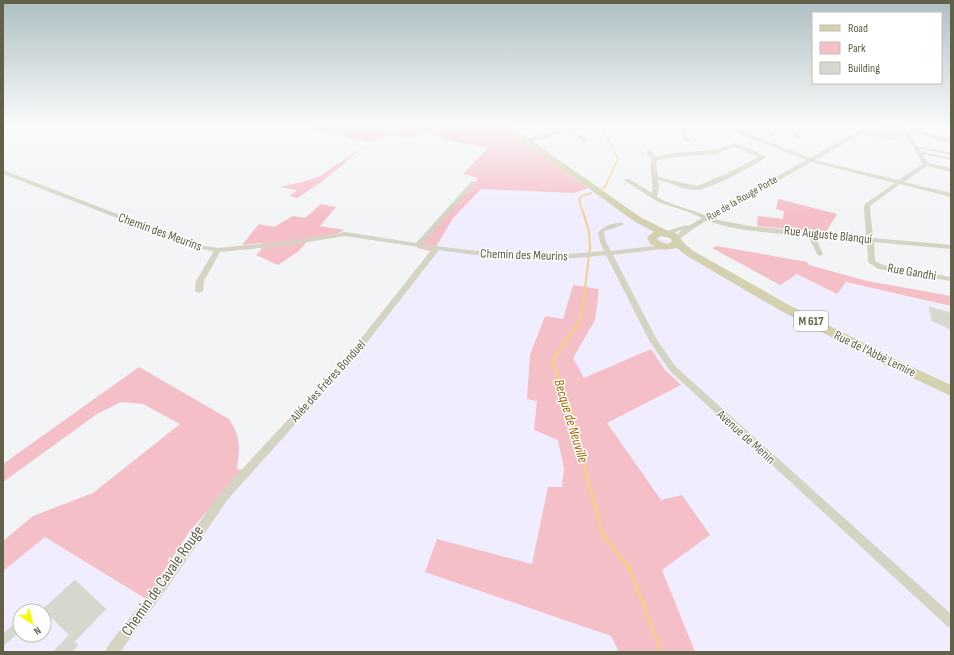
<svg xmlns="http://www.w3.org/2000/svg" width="954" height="655" font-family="'Sofia Sans Condensed',sans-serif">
  <rect width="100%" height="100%" fill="#f2f4f5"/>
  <path fill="#f0edfe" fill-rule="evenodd" d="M588 188 663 239 878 362 951 397V652H3V571L45 537 146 599 189 532 243 470 349 355 437 245 453 218 481 189 573 193ZM20 611H44V635H20Z
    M797 274 837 294 846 282 951 308V384L865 343 772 294 769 288 780 285Z"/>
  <path fill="#e4e5e6" d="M868 127 900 130 902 131 909 142 860 136 869 131Z"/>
  <path fill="#f5bfc8" d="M318 124H498L588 188 574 193 481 189 453 218 437 245 431 251 417 248 478 178 463 174 488 148 443 139 426 131 414 138 391 135 370 142 311 129Z
    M366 145 323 181 297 198 290 196 297 190 280 187 306 181 320 176Z
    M778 199 837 214 826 232 757 226 758 216 783 219 784 211 776 209Z
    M321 204 336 207 320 226 345 230 338 233 309 239 299 251 278 265 256 255 261 250 262 243 242 245 259 224 274 227 293 216 305 218Z
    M717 246 807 262 809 265 867 281 951 296V306L846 282 837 294 797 274 780 285 712 248Z
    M573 285 599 289 595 320 573 358 584 378 651 349 665 370 681 385 607 423 661 500 682 495 710 535 662 570 695 652H619L611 636 425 572 437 539 532 564 548 487H562L564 468 558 440 534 430 537 401 527 399 530 355 545 316 563 319Z
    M139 367 229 419C241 438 240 447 237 469L243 470 189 532 146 599 45 537 3 571V541L33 516 93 493 180 424 143 404 121 402 97 414 3 482V464Z"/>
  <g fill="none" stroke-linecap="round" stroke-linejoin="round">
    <path stroke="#f5cf88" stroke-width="1.5" d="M602 124V127L618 159 605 187 602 189
      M583 213 579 200 582 196 591 193"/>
    <path stroke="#f5cf88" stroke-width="2" d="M576 326 581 319 590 248 589 231 583 212"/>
    <path stroke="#f5cf88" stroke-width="2.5" d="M577 325 552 361 570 406 586 471"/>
    <path stroke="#f5cf88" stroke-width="3" d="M585 470 603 535 630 569 661 652"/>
  </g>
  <path fill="#d6d7ce" stroke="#ddded6" d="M929 307 951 313V329L932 321Z
    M75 580 106 609 74 642 78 645 72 652H53L69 635 43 609Z
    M20 619V631L3 646V634Z"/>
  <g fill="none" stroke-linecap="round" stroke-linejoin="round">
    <path fill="#d5d3c2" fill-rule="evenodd" d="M915 146 951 153V155L916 148H915Z
      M918 151 951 158V160L918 153Z"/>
    <path fill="#d5d3c2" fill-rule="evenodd" d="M560 124H565L589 141 584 142Z
      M676 124H680L690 141 689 142H685Z
      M727 124H732L747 133 810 158 860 130 862 128V124L904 127 951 139V143L908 131 928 163 951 168V172L927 166 904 182 951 193V197L900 184 871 205 870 207 873 238 951 245V249L874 242 875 261 883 265 951 277V281L878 269 868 262 867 241 815 236 823 254 820 256 817 254 808 236C779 233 733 232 707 220L693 229 677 241 674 239 682 230 666 235 664 234V232L686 225 688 226 702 218 689 212 658 202 625 181V179H629L652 193C654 182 648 169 652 159L647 155V149H651L653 154 656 157 673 153 715 150 734 143 743 146 765 156V158C754 166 710 189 697 190 684 191 671 182 658 180L659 185 657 197C672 206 691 209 707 216L806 160 743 135ZM867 127 903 130 923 164 898 180 815 160 864 132 867 129ZM734 147 759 157 728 173 697 186 658 177 656 164 657 160 673 157 716 154ZM811 162 895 183 865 204 864 207 866 237 749 226 718 220 712 218Z
      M766 124H770L775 135 774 136 769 135Z
      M790 124H794L800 137 799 138 794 137Z
      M946 124H951V126L946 125Z
      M561 130 563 131V133L521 144 518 142Z
      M3 170 198 245 218 248 290 241 345 232 416 243 471 182 473 181 476 183 475 184 422 244C482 253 544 258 604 251L600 242 598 233C602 226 615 222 623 223V225L605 231 604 233 606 242 611 251 662 245 665 247 662 249 613 255 657 340 676 367 951 614V628L947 626 670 371 650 342 606 255C551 262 494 259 439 250L354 359 228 499 165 591 120 652H106L107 647 157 583 220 493 348 355 432 249 345 236 290 245 220 252 204 281 203 291 199 293 195 291 196 281 214 251 195 248 3 174Z"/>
    <path fill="#d3d1b0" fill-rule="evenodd" d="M499 124H508L640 217 668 231 676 233 686 245 695 252 791 306 895 359 951 385V396L885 365 783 312 687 256 677 248 664 250 650 244 647 237 654 232 634 221ZM661 236 670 238 672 241C668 246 663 243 658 240L657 238Z"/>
  </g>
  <linearGradient id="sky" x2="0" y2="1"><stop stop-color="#adbfc2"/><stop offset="0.58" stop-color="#f9fafa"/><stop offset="1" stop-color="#f9fafa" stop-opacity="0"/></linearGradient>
  <rect width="954" height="215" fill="url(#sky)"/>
  <g text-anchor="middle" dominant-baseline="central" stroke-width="3" stroke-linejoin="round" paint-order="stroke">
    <g font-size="11" fill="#626048" stroke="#fff">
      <text transform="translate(742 198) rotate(-30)">Rue de la Rouge Porte</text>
    </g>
    <rect fill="#fff" stroke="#91907f" stroke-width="1" x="794" y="311" width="34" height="20" rx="3"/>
    <g font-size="12" font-weight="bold" fill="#626048">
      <text x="811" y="321">M 617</text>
    </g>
    <g font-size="13" fill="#626048" stroke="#fff">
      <text transform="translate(160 232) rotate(20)">Chemin des Meurins</text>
      <text transform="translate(828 235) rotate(6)">Rue Auguste Blanqui</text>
      <text transform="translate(524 255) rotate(2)">Chemin des Meurins</text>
      <text transform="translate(912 272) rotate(10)">Rue Gandhi</text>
      <text transform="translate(875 354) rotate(26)">Rue de l'Abbé Lemire</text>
      <text transform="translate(328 381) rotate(-48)">Allée des Frères Bonduel</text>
      <text transform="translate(746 437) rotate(42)">Avenue de Menin</text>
    </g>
    <g font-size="14" font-style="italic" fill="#a36b03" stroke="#fff">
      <text transform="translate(571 421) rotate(73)">Becque de Neuville</text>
    </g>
    <g font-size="16" fill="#626048" stroke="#fff">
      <text transform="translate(163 581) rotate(-55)">Chemin de Cavale Rouge</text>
    </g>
  </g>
  <rect width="954" height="655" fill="none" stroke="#626048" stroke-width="8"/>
  <rect x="812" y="12" width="130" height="72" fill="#ffffff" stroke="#c0bfb6"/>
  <rect x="820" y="25" width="20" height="6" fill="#d3d1b0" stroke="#c0bfb6"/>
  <text x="848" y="32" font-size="12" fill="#626048">Road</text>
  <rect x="820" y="42" width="20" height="12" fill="#f5bfc8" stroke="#c0bfb6"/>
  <text x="848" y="52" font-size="12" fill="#626048">Park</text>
  <rect x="820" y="62" width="20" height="12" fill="#d6d7ce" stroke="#c0bfb6"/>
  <text x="848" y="72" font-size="12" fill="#626048">Building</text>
  <g transform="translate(32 623) rotate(145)"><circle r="19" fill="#ffffff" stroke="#c0bfb6"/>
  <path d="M0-3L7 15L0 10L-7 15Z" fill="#f8f809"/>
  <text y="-6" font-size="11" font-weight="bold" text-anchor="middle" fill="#626048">N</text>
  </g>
</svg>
